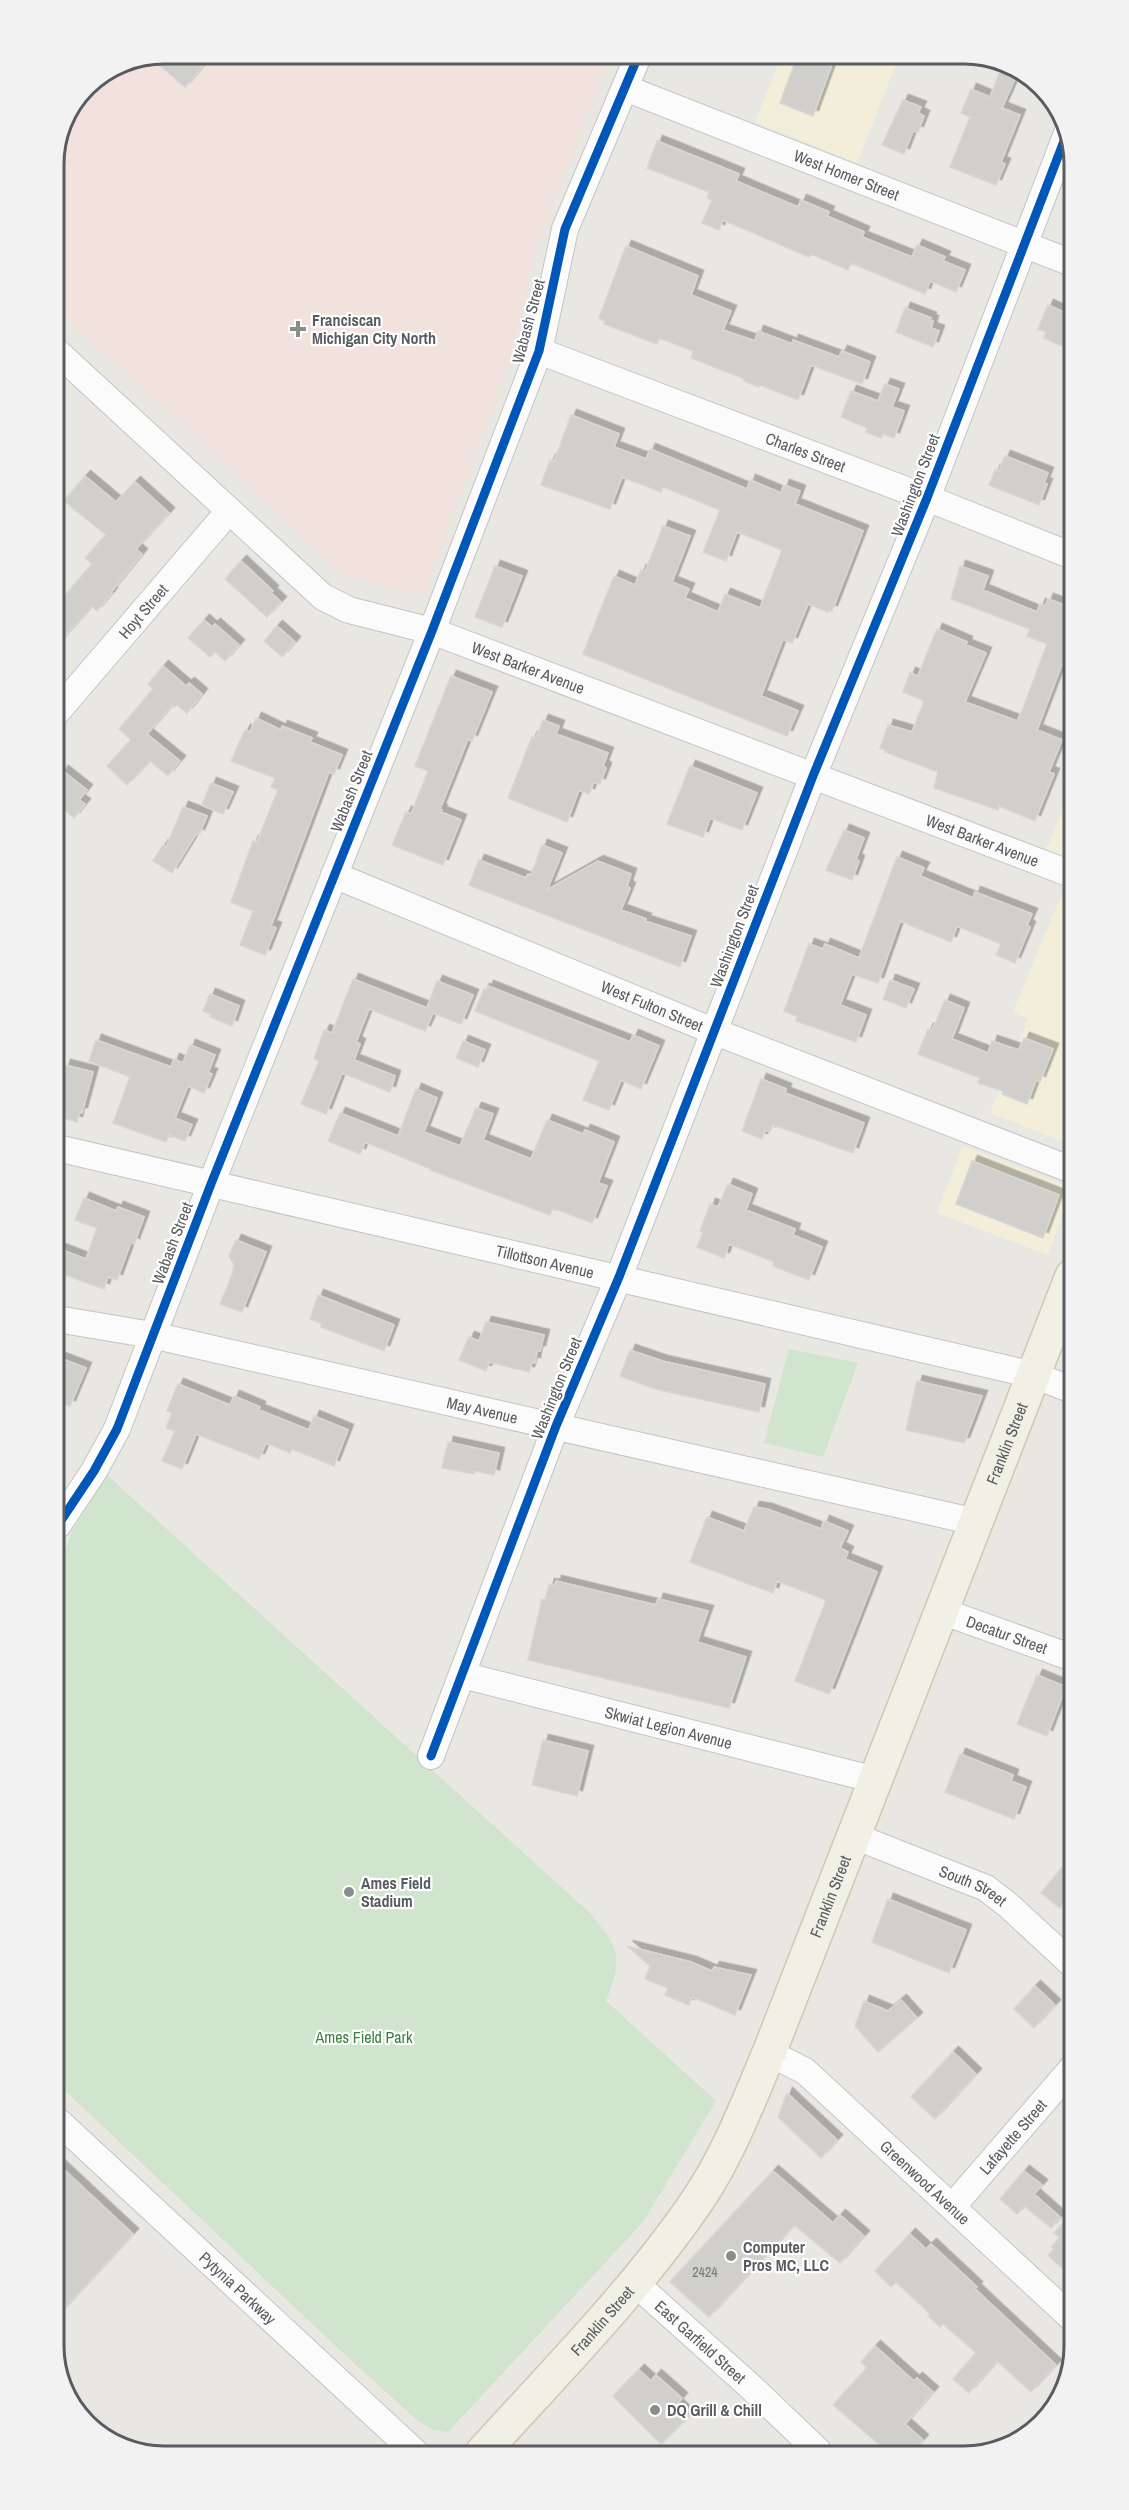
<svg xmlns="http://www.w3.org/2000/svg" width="1129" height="2510" font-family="'Archivo Narrow',sans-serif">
  <defs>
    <filter id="shadow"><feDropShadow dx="5.5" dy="-5.5" stdDeviation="0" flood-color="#0004"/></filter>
  </defs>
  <rect width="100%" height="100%" fill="#e8e7e2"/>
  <path fill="#f3eeda" d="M782 54H900L857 163 755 122Z
    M1071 789V862L1046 852Z
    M1060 898 1071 902 1072 1145 990 1113 1028 1019 1013 1012Z
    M963 1146 1072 1188 1048 1255 937 1213Z"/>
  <path fill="#f1e2de" d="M164 54H610L536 247 513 351 423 596 344 575 55 307 54 158 87 86 123 62Z"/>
  <path fill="#d0e4ce" d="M789 1349 858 1363 823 1457 764 1443Z
    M107 1475 590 1913C620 1950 623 1956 606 2001L716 2101 643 2222 448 2432 433 2430 418 2421 341 2351 59 2085 58 1570 72 1531Z"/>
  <path fill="#d0cfcc" stroke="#d7d6d2" stroke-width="1.5" filter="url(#shadow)" d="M165 54H213L185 87 150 57Z
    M798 54H806L832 64 813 116 780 103Z
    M1002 66 1018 72 1002 108 1020 115 1001 162 1005 164 996 185 950 167 970 117 961 113 971 89 990 97Z
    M903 100 921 107 918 113 924 116 918 132 913 131 904 154 882 145Z
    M657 141 739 174 736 181 798 207 801 200 829 212 827 216 864 232 862 237 912 257 917 245 945 257 943 261 965 270 956 292 930 281 925 294 851 263 848 270 811 254 809 257 723 220 719 230 702 223 712 200 707 198 709 192 647 168Z
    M626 246 698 276 691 295 731 311 723 330 755 341 758 331 792 344 793 340 839 357 842 351 870 362 862 384 811 365 798 400 760 385 759 387 744 381 745 379 691 358 693 351 659 338 657 344 604 324 605 321 599 318Z
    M1048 305 1070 315V334L1064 347 1044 338 1046 332 1038 329Z
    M905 308 931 318 930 320 933 321 931 328 939 331 933 347 896 332Z
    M885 384 899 389 892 407 904 411 894 438 883 434 881 438 866 432 867 428 841 417 851 391 878 401Z
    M571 415 619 434 614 447 646 459 650 449 747 489 750 480 781 493 784 485 800 491 795 504 863 531 832 611 829 610 828 612 808 604 792 643 783 639 761 696 798 711 787 736 583 654 614 576 635 585 641 570 645 572 663 526 690 536 672 582 689 589 685 598 718 612 725 594 760 608 782 550 737 532 726 561 703 552 720 510 663 487 661 492 622 477 610 509 541 485 550 460 554 462Z
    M1005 456 1048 473 1044 483 1047 484 1039 505 989 485 995 470 999 471Z
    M85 476 116 502 135 482 169 513 136 549 142 554 111 592 112 593 97 611 92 606 55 647V607L92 564 85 558 106 535 64 501Z
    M241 561 273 591 271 593 281 602 267 617 225 579Z
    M495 566 522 576 502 627 475 617Z
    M960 566 988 576 983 590 1037 612 1040 604 1045 606 1048 599 1070 607V668L1062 664 1037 730 1062 740 1049 772 1054 774 1035 821 999 806 998 810 934 788 938 772 885 752V750L880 748 888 725 912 732 924 701 903 692 910 673 918 676 937 629 967 642 966 645 986 653 965 702 1017 721 1022 711 1047 644 1027 636 1030 629 951 599Z
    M204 620 212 627 215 624 239 645 225 661 215 652 210 657 188 638Z
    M277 626 295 642 282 657 264 641Z
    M163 666 186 686 189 683 202 694 187 713 177 705 174 707 172 705 147 734 180 761 168 776 150 761 127 785 107 766 131 740 119 729 153 689 148 684Z
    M451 676 492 692 472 741 468 739 440 809 442 810 441 812 461 820 443 865 392 845 406 812 411 814 428 771 415 766Z
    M256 718 281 730 282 726 312 738 310 742 342 755 334 774 329 772 271 926 276 928 265 955 240 945 253 911 231 902 253 841 257 842 278 790 271 787 275 778 231 761 245 730 250 732Z
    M543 720 559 726 556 734 608 753 603 766 606 768 600 784 594 782 589 794 579 790 567 822 508 798 532 737 536 738Z
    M690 766 757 793 742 830 710 818 703 837 667 824Z
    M63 771 87 790 79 800 85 804 74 818 56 803V781Z
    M211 783 233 792 223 814 202 805Z
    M183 807 207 816 199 835 196 834 172 873 153 861 163 845 166 847Z
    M844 830 864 838 856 859 859 861 852 880 826 870Z
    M542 845 562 853 547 890 598 861 631 874 627 886 630 888 621 910 646 919 645 921 691 936 680 967 469 885 479 860 526 878 528 874 531 875Z
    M897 857 924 868 920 876 973 898 975 892 1032 914 1027 925 1030 927 1015 963 996 955 1001 944 957 926 951 942 900 921 878 983 852 974 840 1005 866 1015 856 1042 796 1021 797 1016 784 1011 809 944 823 949 825 944 859 958Z
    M353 979 427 1008 437 981 473 995 461 1024 433 1013 425 1031 369 1009 356 1042 360 1044 354 1060 395 1076 390 1092 342 1073 326 1114 301 1104 319 1061 314 1059 324 1030 332 1033Z
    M890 980 914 989 906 1008 883 999Z
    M488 986 630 1042 633 1035 659 1046 641 1089 621 1080 609 1110 583 1100 599 1061 475 1011 484 989 487 990Z
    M210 994 239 1006 232 1026 210 1017 211 1014 203 1011Z
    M945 1000 964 1008 952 1039 988 1053 992 1041 1019 1050 1024 1038 1053 1049 1040 1082 1036 1080 1027 1104 1002 1094 1003 1091 978 1083 980 1078 918 1054 928 1029 932 1031Z
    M96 1040 171 1067 174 1059 183 1063 190 1045 215 1055 208 1073 212 1074 204 1093 188 1086 175 1118 192 1125 185 1141 169 1135 166 1142 113 1123 130 1077 89 1061Z
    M463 1041 485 1050 478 1067 456 1058Z
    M65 1065 93 1072 82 1113H79L77 1122 59 1117 61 1108 57 1106V1097Z
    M761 1079 786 1089 785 1093 864 1123 853 1153 773 1125 770 1132 765 1130 762 1139 742 1131Z
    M416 1089 437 1098 424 1132 460 1146 476 1108 493 1114 483 1140 531 1159 547 1120 583 1134 585 1130 614 1142 598 1183 607 1186 592 1223 553 1208 550 1215 430 1170 431 1169 365 1142 360 1154 328 1141 340 1113 398 1136Z
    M972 1161 1059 1195 1043 1238 956 1204Z
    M728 1184 752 1194 746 1210 795 1229 793 1235 822 1247 809 1280 773 1266 774 1262 729 1244 724 1258 697 1247 703 1232 700 1231 710 1204 718 1207Z
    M84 1198 116 1211 118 1207 144 1217 134 1244 131 1242 117 1280 108 1277 104 1289 57 1272V1248L86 1259 97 1228 75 1220Z
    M236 1240 266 1252 242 1312 220 1304 232 1275 234 1265 229 1256Z
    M318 1295 394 1325 384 1351 321 1327 322 1324 310 1319Z
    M486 1322 544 1335 540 1351H537L535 1363 532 1362 529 1372 489 1362 486 1371 459 1360 469 1337 479 1341Z
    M630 1350 662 1361 765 1384 759 1412 655 1389 620 1376Z
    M57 1357 86 1368 70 1406 57 1401Z
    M917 1381 982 1396 964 1443 906 1430Z
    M178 1384 230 1405 234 1396 260 1407 259 1410 309 1430 314 1416 348 1430 334 1466 292 1449 290 1453 266 1443 259 1459 196 1434 182 1469 162 1461 175 1431 166 1428 172 1413 167 1411Z
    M448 1442 499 1453 494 1475 475 1471 474 1474 442 1468Z
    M754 1507 767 1509 821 1529 824 1521 848 1531 840 1548 848 1552 845 1559 877 1572 829 1694 795 1681 826 1600 777 1581 773 1593 690 1562 707 1517 744 1531Z
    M556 1581 656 1605 658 1599 708 1611 697 1642 746 1657 729 1708 528 1660 542 1599 545 1600 549 1584 555 1585Z
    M1037 1675 1066 1687 1047 1736 1017 1724Z
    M543 1740 588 1751 577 1796 532 1785Z
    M960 1754 1013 1775 1011 1781 1026 1787 1014 1819 945 1792Z
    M1063 1866 1074 1875V1892L1060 1908 1041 1893Z
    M888 1899 966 1930 949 1973 872 1942Z
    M627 1946 691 1962 712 1971 714 1967 751 1975 735 2015 692 1997 689 2005 665 1995 668 1988 645 1979 650 1966Z
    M1035 1986 1055 2005 1034 2028 1014 2009Z
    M901 2000 917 2018 878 2052 855 2026 864 2001 888 2011Z
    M953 2052 976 2074 935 2119 911 2097Z
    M787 2093 837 2140 821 2158 778 2117Z
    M59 2165 133 2234 60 2313V2294Z
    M773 2171 833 2223 840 2215 864 2236 840 2263 794 2225 709 2317 670 2282Z
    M1024 2171 1042 2185 1034 2194 1060 2217 1051 2228 1024 2206 1017 2214 1000 2199Z
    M1075 2211V2262L1066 2272 1048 2255 1054 2249 1051 2247 1060 2238 1054 2233Z
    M910 2234 926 2249 931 2244 977 2287 975 2289 1056 2365 1031 2392 997 2361 969 2393 953 2379 976 2353 943 2324 940 2327 928 2316 930 2314 896 2282 891 2287 875 2271Z
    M875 2346 914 2381 917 2378 933 2392 905 2424 923 2440 913 2451H887L833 2405 867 2368 861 2362Z
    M639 2370 651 2381 656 2375 682 2398 677 2404 689 2416 661 2444 613 2396Z"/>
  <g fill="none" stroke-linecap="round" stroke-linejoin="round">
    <defs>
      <g id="minor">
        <path id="s1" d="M625 88 1069 262"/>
        <path id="s2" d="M55 350 323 597 349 610 432 631 1071 874"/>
        <path id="s3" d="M539 351 927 498 1070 555"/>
        <path id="s4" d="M56 713 229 511"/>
        <path id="s5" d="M334 875 713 1031 1072 1170"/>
        <path id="s6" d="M57 1148 1034 1375 1072 1390"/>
        <path id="s7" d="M57 1319 152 1335 976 1522"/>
        <path d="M58 1525 94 1471 117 1429 211 1184 432 631 539 351 565 229 639 54"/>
        <path id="s8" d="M941 1611 1073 1658"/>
        <path id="s9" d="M462 1675 876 1780"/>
        <path d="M431 1756 556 1426 619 1277 813 776 927 498 1069 128"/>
        <path id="s10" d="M854 1836 986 1888 1008 1905 1074 1966"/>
        <path id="s11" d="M769 2053 805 2071 1075 2321"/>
        <path id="s12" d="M59 2122 417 2454"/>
        <path id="s13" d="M952 2207 1074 2066"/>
        <path id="s14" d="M635 2283 752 2388 818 2451"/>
      </g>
      <g id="major">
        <path id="s15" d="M481 2454C554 2373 633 2294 695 2204 727 2158 747 2105 769 2053L1072 1276"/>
      </g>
    </defs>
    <use href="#minor" stroke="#c4c4c3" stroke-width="28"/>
    <use href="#major" stroke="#cfc8b1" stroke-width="36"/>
    <use href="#minor" stroke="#fcfbfb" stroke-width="26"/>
    <use href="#major" stroke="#f0f0e5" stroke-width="33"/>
    <defs>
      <path id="rail" d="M69 2394 120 2442"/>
    </defs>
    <use href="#rail" stroke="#e1e1e0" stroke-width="7"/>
    <use href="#rail" stroke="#fff" stroke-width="4.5" stroke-dasharray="14" stroke-linecap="butt"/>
    <defs>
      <path id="cycleway" d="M58 1525 94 1471 117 1429 211 1184 432 631 539 351 565 229 639 54
        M431 1756 556 1426 619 1277 813 776 927 498 1069 128"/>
    </defs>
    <use href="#cycleway" stroke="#fff" stroke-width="13"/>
    <use href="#cycleway" stroke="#0057b8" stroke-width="9"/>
  </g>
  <g fill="#8a8c8e" stroke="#fff" stroke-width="2">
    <path d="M295 320h6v6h6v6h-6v6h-6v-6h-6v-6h6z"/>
    <circle cx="349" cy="1892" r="6"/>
    <circle cx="731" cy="2256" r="6"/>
    <circle cx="655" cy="2410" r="6"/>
  </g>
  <g text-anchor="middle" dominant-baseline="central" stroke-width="4.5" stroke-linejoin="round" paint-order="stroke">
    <g font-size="14" fill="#77797c">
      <text x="705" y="2272">2424</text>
    </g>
    <g font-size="16" fill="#585b60" stroke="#fff">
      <text stroke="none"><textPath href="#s1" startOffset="238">West Homer Street</textPath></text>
      <text transform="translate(528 321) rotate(-75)">Wabash Street</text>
      <text stroke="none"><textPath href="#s3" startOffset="285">Charles Street</textPath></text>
      <text transform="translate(915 485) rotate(-69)">Washington Street</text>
      <text stroke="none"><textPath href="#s4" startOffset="134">Hoyt Street</textPath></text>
      <text stroke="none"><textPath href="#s2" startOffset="582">West Barker Avenue</textPath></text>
      <text transform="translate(351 791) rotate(-68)">Wabash Street</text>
      <text stroke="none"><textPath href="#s2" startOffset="1068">West Barker Avenue</textPath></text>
      <text transform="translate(734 936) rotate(-69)">Washington Street</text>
      <text stroke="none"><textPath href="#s5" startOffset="344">West Fulton Street</textPath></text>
      <text transform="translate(172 1243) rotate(-69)">Wabash Street</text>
      <text stroke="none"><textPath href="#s6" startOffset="501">Tillottson Avenue</textPath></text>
      <text transform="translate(556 1388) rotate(-68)">Washington Street</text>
      <text stroke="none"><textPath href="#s7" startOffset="435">May Avenue</textPath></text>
      <text stroke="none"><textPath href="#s15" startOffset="1152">Franklin Street</textPath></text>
      <text stroke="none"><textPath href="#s8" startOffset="70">Decatur Street</textPath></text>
      <text stroke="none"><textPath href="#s9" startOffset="213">Skwiat Legion Avenue</textPath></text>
      <text stroke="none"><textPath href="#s10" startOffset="129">South Street</textPath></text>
      <text stroke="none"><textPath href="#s15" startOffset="666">Franklin Street</textPath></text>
      <text stroke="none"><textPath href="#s13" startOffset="93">Lafayette Street</textPath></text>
      <text stroke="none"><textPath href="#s11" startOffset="204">Greenwood Avenue</textPath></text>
      <text stroke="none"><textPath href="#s12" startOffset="244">Pytynia Parkway</textPath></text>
      <text stroke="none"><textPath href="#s15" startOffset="180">Franklin Street</textPath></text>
      <text stroke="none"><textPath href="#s14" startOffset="88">East Garfield Street</textPath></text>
    </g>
    <g font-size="16" font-weight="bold" fill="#585b60" stroke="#fff" text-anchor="start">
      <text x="312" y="320">Franciscan<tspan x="312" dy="18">Michigan City North</tspan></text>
      <text x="361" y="1883">Ames Field<tspan x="361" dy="18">Stadium</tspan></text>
      <text x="743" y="2247">Computer<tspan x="743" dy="18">Pros MC, LLC</tspan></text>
      <text x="667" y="2410">DQ Grill &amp; Chill</text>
    </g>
    <g font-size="16" fill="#37803e" stroke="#fff">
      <text x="364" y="2037">Ames Field Park</text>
    </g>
  </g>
  <path d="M0 0H1129V2510H0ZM164 64H964A100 100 0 0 1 1064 164V2346A100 100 0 0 1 964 2446H164A100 100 0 0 1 64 2346V164A100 100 0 0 1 164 64Z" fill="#f2f2f2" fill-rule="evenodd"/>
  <path fill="none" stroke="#585b60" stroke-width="3" d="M164 64H964A100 100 0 0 1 1064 164V2346A100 100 0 0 1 964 2446H164A100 100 0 0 1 64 2346V164A100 100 0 0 1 164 64Z"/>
</svg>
